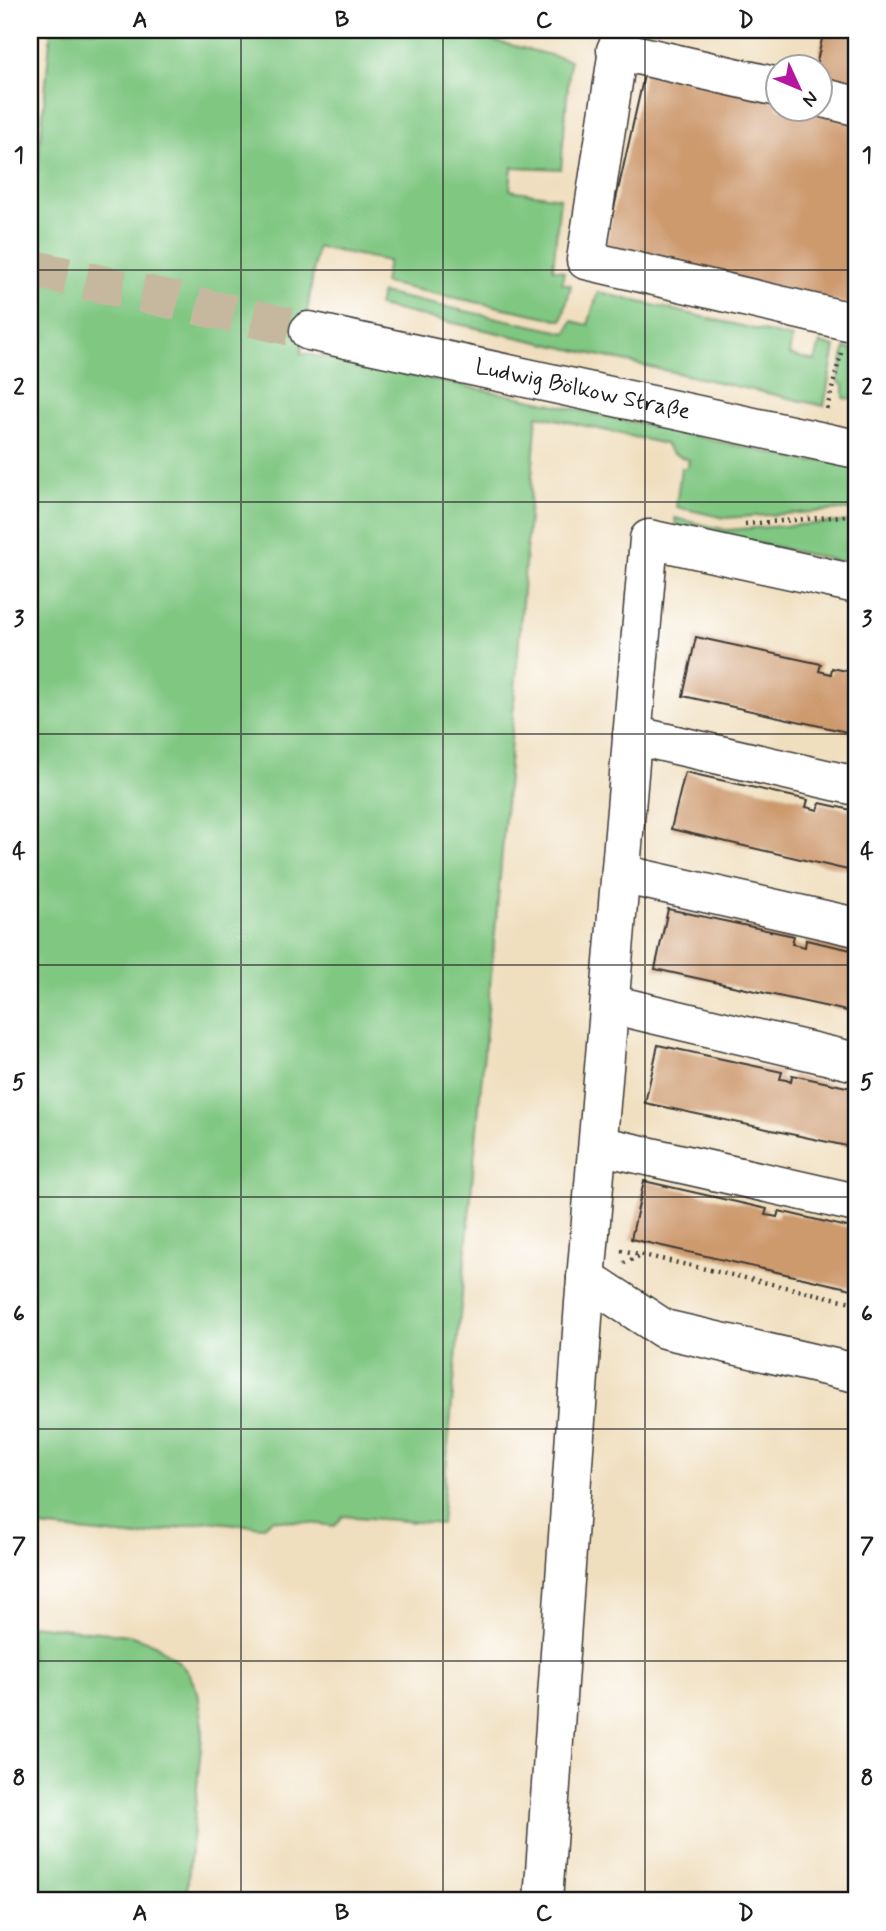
<svg xmlns="http://www.w3.org/2000/svg" width="886" height="1931" font-family="Mynerve,sans-serif">
  <rect width="100%" height="100%" fill="#fff"/>
  <filter id="ink" filterUnits="userSpaceOnUse"><feTurbulence type="fractalNoise" baseFrequency=".0143" numOctaves="2"/><feDisplacementMap in="SourceGraphic" scale="14" xChannelSelector="R" yChannelSelector="G"/><feConvolveMatrix kernelMatrix="1 2 1 2 8 2 1 2 1" color-interpolation-filters="sRGB"/></filter>
  <filter id="wash" filterUnits="userSpaceOnUse"><feTurbulence type="fractalNoise" baseFrequency=".00686" numOctaves="4" result="noise"/><feDisplacementMap in="SourceGraphic" scale="28" xChannelSelector="R" yChannelSelector="G"/><feGaussianBlur stdDeviation="1.57" result="paint"/><feColorMatrix in="noise" values="0 0 0 0 0 0 0 0 0 0 0 0 0 0 0 0 0 1.4 0 .05"/><feComposite in="paint" operator="in"/></filter>
  <g filter="url(#wash)">
    <rect width="100%" height="100%" fill="#f0dfbf"/>
    <path fill="#80c782" stroke="#4e724f" stroke-width="2" d="M51 30H451L570 60 561 169 512 167 510 190 560 198 553 269 564 271 562 283 571 285 562 320 384 283 388 261 317 247 301 353 539 401 811 462 819 459 856 468V509L725 518 676 507 681 468H687L689 460 672 453 665 444 537 415 500 877 441 1524 343 1516 335 1526 272 1519 262 1527 207 1521 138 1537 30 1526V249Z
      M598 292 792 338 789 355 815 361 820 343 835 347 824 406 378 306 381 293 567 333 572 321 588 325Z
      M845 348 856 350V400L844 398V385L838 382Z
      M675 518 726 530 856 521V565L676 525Z
      M30 1625 129 1635 155 1644 177 1660 189 1674 198 1692 203 1726 186 1901H30Z"/>
    <g id="blocks">
      <path fill="#cd9a6e" d="M824 30H856V94L820 86V66H816Z
        M645 71 778 101V108H811L856 119V306L605 248Z
        M696 637 821 664 819 671 831 674 832 668 856 673V734L683 696Z
        M685 772 808 800 806 807 818 810 820 803 856 811V872L671 829Z
        M668 909 794 936 792 944 805 947 806 940 856 951V1013L655 969Z
        M658 1045 782 1072 780 1079 786 1080 791 1082 792 1075 856 1089V1148L645 1103Z
        M644 1181 767 1209 765 1215 772 1216 777 1217 779 1211 856 1229V1290L631 1239Z"/>
    </g>
  </g>
  <g filter="url(#ink)">
    <use href="#blocks" fill-opacity="0" stroke="#3c3934" stroke-width="2"/>
    <g fill="none" stroke-linecap="round" stroke-linejoin="round">
      <path stroke="#c6b89e" stroke-width="38" stroke-dasharray="38 19" stroke-linecap="butt" d="M30 268 309 331"/>
      <defs>
        <g id="minor">
          <path d="M621 30 586 260 856 323"/>
          <path d="M616 50 778 87"/>
          <path d="M820 97 856 106"/>
          <path id="s1" d="M309 331 856 449"/>
          <path d="M632 735 856 786"/>
          <path d="M621 874 856 927"/>
          <path d="M610 1004 856 1062"/>
          <path d="M598 1145 856 1203"/>
          <path d="M586 1278 664 1329 856 1373"/>
          <path d="M543 1901 584 1303 649 539 856 584"/>
        </g>
      </defs>
      <use href="#minor" stroke="#3c3934" stroke-width="41"/>
      <path stroke="#3c3934" stroke-width="4.5" stroke-dasharray="2 5" stroke-linecap="butt" d="M827 409 841 353
        M745 524 856 515
        M621 1250 856 1303
        M624 1263 642 1255"/>
      <use href="#minor" stroke="#fff" stroke-width="38"/>
    </g>
  </g>
  <path fill="none" stroke="#1c1c1c" stroke-width="2" stroke-opacity="0.55" d="M241 30V1901M443 30V1901M645 30V1901M30 270H856M30 502H856M30 734H856M30 965H856M30 1197H856M30 1429H856M30 1661H856"/>
  <g text-anchor="middle" dominant-baseline="central" stroke-width="7" stroke-linejoin="round" paint-order="stroke">
    <g font-size="23" fill="#1c1c1c" stroke="#fff">
      <text stroke="none"><textPath href="#s1" startOffset="280">Ludwig Bölkow Straße</textPath></text>
    </g>
  </g>
  <rect width="886" height="1931" fill="none" stroke="#fff" stroke-width="77"/>
  <g transform="translate(799 88) rotate(134)"><circle r="33" fill="#ffffff" stroke="#a4a4a4" stroke-width="2"/>
  <path d="M0-5L12 26L0 18L-12 26Z" fill="#b5179e"/>
  <text y="-10" font-size="19" font-weight="bold" text-anchor="middle" fill="#1c1c1c">N</text>
  </g>
  <rect x="38" y="38" width="810" height="1854" fill="none" stroke="#1c1c1c" stroke-width="2.5"/>
  <g font-size="23" text-anchor="middle" font-weight="bold" fill="#1c1c1c">
    <text x="140" y="27">A</text>
    <text x="342" y="27">B</text>
    <text x="544" y="27">C</text>
    <text x="746" y="27">D</text>
    <text x="19" y="162">1</text>
    <text x="867" y="162">1</text>
    <text x="19" y="394">2</text>
    <text x="867" y="394">2</text>
    <text x="19" y="626">3</text>
    <text x="867" y="626">3</text>
    <text x="19" y="858">4</text>
    <text x="867" y="858">4</text>
    <text x="19" y="1089">5</text>
    <text x="867" y="1089">5</text>
    <text x="19" y="1321">6</text>
    <text x="867" y="1321">6</text>
    <text x="19" y="1553">7</text>
    <text x="867" y="1553">7</text>
    <text x="19" y="1785">8</text>
    <text x="867" y="1785">8</text>
    <text x="140" y="1920">A</text>
    <text x="342" y="1920">B</text>
    <text x="544" y="1920">C</text>
    <text x="746" y="1920">D</text>
  </g>
</svg>
